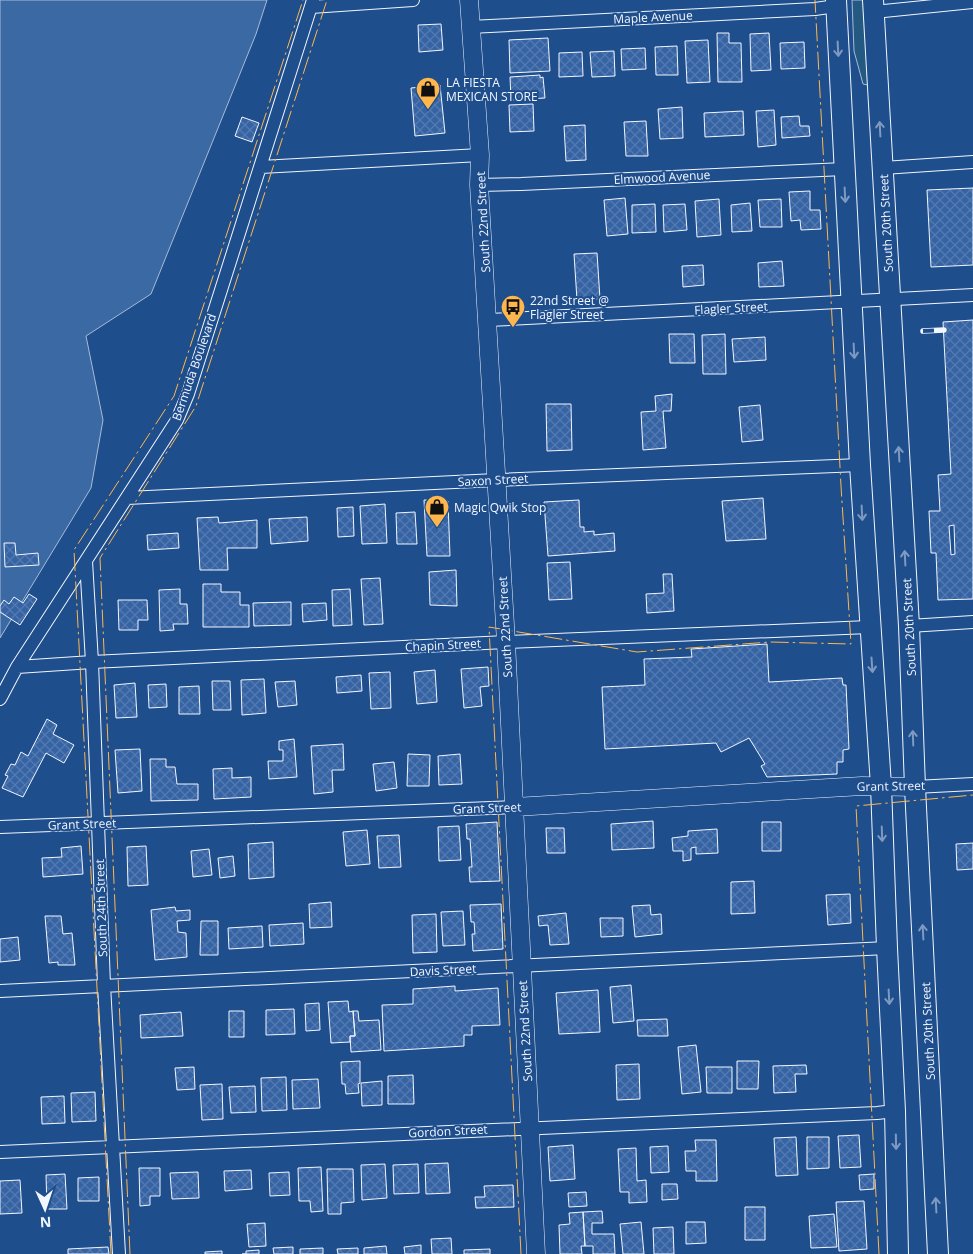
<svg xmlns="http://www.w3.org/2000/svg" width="973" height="1254" font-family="'Open Sans',sans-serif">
  <defs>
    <pattern id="building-cross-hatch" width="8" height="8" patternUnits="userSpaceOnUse" patternTransform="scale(1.25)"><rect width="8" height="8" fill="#3563a3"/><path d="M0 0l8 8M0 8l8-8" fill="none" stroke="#537ab1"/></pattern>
  </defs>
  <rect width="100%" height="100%" fill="#1f4e8c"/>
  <path fill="#245a82" stroke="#a8bbd7" d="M852 0H864L868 85 863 84 854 51Z"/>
  <path fill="#3b69a3" stroke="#a8bbd7" d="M0 0H267L256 34 151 294 86 336 103 420 91 488 0 638Z"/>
  <path fill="url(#building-cross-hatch)" stroke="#f2f6ff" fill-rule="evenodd" d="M441 24 443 50 419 52 418 25Z
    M717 33H729V43H741L742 82H718Z
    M769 33 771 70 751 71 750 34Z
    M548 38 550 71 510 73 509 40Z
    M708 40 710 82 687 83 685 41Z
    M804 42 805 68 781 69 780 43Z
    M677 46 678 75H656L655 47Z
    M645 48 646 69 622 70 621 49Z
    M614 51 615 76 592 77 590 52Z
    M582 52 583 76 559 77V53Z
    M540 75V78L543 77 545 98 511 100 510 77Z
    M440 85 445 133 415 136 411 88Z
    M533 104 534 131 510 132 509 105Z
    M682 107 683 138 660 139 658 109Z
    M774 110 776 145 758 147 756 111Z
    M743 111 744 135 705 137 704 113Z
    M799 116 800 126H809L810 136 782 138 781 117Z
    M242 117 259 123 252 142 235 136Z
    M646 121 648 156H626L624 122Z
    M585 125 586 160 566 161 564 126Z
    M973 188V265L931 267 927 190Z
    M810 191V210H820L821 229 801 230 800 220 791 221 789 192Z
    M625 198 628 234 607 236 604 200Z
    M719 199 721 235 697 237 695 201Z
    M781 199 782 227H760L758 200Z
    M750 203 752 231 732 232 731 205Z
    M655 204 656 232 632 233V205Z
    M685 204 687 230 664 232 663 205Z
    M597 253 600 299 577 300 574 254Z
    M782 261 784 286 759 287 758 263Z
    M703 265 704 285 683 287 682 266Z
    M973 320V599L938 600 936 553H931L929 511H940L938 475 951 474 943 322ZM954 525 955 554 951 555 949 526Z
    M669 334H694L695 363H670Z
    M725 334 726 374H703L702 335Z
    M765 337 766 360 734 362 732 339Z
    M672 394 671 411H663L666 448 643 450 641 412 656 411 655 396Z
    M546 404H571L572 450 547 451Z
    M760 405 763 440 742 442 739 407Z
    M763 498 766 539 726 541 722 501Z
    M424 500 448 501 450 556H427Z
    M579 500 580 527H584V532L594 531V535L614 533 615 551 548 556 544 502Z
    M385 504 387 543 362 544 360 506Z
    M353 507 354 536 338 537 337 508Z
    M415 512 417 544H397L396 513Z
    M218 517 219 523 257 520V548H227L228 570H200L197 518Z
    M307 517 308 541 271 544 269 519Z
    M178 533 179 548 148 550 147 535Z
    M4 543H15L16 555 38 553 39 565 5 567Z
    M570 562 572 599 549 600 547 563Z
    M456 570 457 606 430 605 429 572Z
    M663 574H672L674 611 647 613 646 594 664 593Z
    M380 578 383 624 364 625 361 579Z
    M203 584H221V592H240V605H249V627H203Z
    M180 589V604H187L188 624H173L174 630 160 631 159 590Z
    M350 589 352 625 333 626 332 590Z
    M29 594 37 599 20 625 0 612V606L4 600 9 604 14 597 23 603Z
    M118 600H147L148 620H138V630H119Z
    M291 602V625L254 626 253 603Z
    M326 603 327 620 303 622 302 604Z
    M767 644 769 682 842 678 843 685H846L849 749 843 750V762H837V774L767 777 761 766 765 764 749 738 721 752 716 743 605 749 602 687 645 685 644 659 692 657 691 649Z
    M488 667 489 686 480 687 482 706 464 708 461 669Z
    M435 670 437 702 417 704 414 672Z
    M390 672 391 708 371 709 369 673Z
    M361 675 362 691 337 693 336 677Z
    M264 679 266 713 242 715 241 680Z
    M212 681H230L231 710H213Z
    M295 681 297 705 278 707 275 682Z
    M135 683 137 717 116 718 114 685Z
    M166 684 167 707 149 708 148 685Z
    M199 686 200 714H179V687Z
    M47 719 57 725 53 734 74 745 64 763 46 753 23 797 2 788 8 776 5 775 11 764 15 765 21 752 28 756Z
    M294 739 297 777 269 779 268 761H283V750H279V741Z
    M343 744 344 770H332L333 792 314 794 311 746Z
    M140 749 142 791 118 793 115 750Z
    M408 754 430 755 429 786H407Z
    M460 754 462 784 439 785 438 756Z
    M150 759H166V767H175L177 784H198V800L151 801Z
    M394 762 397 788 376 791 373 764Z
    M232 768V778L251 777V797L214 799 213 769Z
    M653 821 654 848 612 850 611 824Z
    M497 822 500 881 470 882 469 867H472L470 839H467L466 824Z
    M762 822H781V851H762Z
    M459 826 461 860 439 861 438 827Z
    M546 828H564L565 853H547Z
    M717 829 718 853 696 854V847L691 848V860L683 861V851H673L672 838 688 836V831Z
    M367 830 370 864 346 866 343 832Z
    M399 835 401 867 379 868 377 836Z
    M273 842 274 877 249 879 248 844Z
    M973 843V869L957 870 956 844Z
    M81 846 83 874 43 877 42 858 62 857 61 848Z
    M146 846 148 885 128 886 127 847Z
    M209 849 212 875 193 877 191 851Z
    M233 856 235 876 220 878 218 858Z
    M754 881 755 913 731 914V882Z
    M850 894 851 923 828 925 826 895Z
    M331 902 332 927 310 928 309 904Z
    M501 904 503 949 473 951 472 934H475L474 922H471L470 905Z
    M650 905 651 915 661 914 662 934 635 937 632 906Z
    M175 907 176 911 190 910V920L177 921 178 932 186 933 187 957 155 960 151 910Z
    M463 911 465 945 443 946 441 912Z
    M566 913 569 944 550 945 548 925 539 926 538 916Z
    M436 914 437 952 413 953 412 915Z
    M45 916H61L63 934 72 933 75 965H58V962L49 963Z
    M600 918H623V936L601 937Z
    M201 921H218V955H200Z
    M303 923 304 944 270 946 269 925Z
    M262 926 263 947 229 949 228 928Z
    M18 937 20 960 0 962V939Z
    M631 985 634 1021 613 1023 610 987Z
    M455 986V991L498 988 500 1025 472 1026V1035H464V1046L384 1051 382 1005 413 1004V989Z
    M598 990 600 1032 559 1034 556 993Z
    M348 1001 349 1012 353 1011 355 1036H350V1042L331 1043 328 1002Z
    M319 1003 320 1030 306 1031 305 1004Z
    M294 1009 295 1034 266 1035V1010Z
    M229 1011H244V1037H229Z
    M353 1011H358L359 1021 379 1020 381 1050 351 1052 350 1036H355Z
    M181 1012 183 1036 141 1038 140 1015Z
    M667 1019 668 1036H638L637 1020Z
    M696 1045 701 1092 682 1094 678 1047Z
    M360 1061V1083L358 1084 359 1093 346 1094 345 1084H342L341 1062Z
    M737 1061H759L758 1089H737Z
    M639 1064 640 1099 617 1100 616 1065Z
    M806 1065 807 1074H795L796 1092 774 1093 773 1066Z
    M194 1067 195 1089 177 1090 175 1068Z
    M706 1067H732V1093H707Z
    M413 1075 414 1104H388V1076Z
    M286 1077 287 1110 262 1111 261 1078Z
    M318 1079 320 1108 293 1109 292 1080Z
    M382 1081V1105L362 1106 361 1083Z
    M222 1084 223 1119 202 1120 200 1085Z
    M255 1086 256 1112 231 1113 229 1087Z
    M95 1092 96 1121 72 1122 71 1093Z
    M64 1096 65 1123 42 1124 41 1097Z
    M859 1135 861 1167 840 1168 838 1136Z
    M796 1137 798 1175 776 1176 774 1138Z
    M807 1137H829V1168L807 1169Z
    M695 1140H716L717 1181H696V1171H686L685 1151H696Z
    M573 1145 575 1179 550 1181 548 1147Z
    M668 1146 669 1172 651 1173 650 1147Z
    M636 1148 637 1181 646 1180 647 1202 629 1203V1192H620L618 1149Z
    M448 1163 450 1193 426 1194 425 1164Z
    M385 1164 387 1198 362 1200 361 1165Z
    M418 1164 419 1193 394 1194 393 1165Z
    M321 1167 323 1211 311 1212 310 1201H299L298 1168Z
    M139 1168H160V1196H150V1205L140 1206Z
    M327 1169H353L354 1202 341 1203V1214H328Z
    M251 1170 252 1189 225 1191 224 1171Z
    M198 1172 199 1198 172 1199 170 1173Z
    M289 1172 290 1195 270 1196 269 1173Z
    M65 1174 67 1209H47L46 1175Z
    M874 1174V1189L860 1190 859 1175Z
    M99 1177V1201H78V1178Z
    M20 1180 22 1213 0 1214V1181Z
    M662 1184H677L678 1199 662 1200Z
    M513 1185 514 1207 476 1208 475 1197H485L484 1186Z
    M586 1192 587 1206 569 1207 568 1193Z
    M864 1201 867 1249 839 1251 836 1202Z
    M745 1207H765V1240H745Z
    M602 1211 603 1223H592V1234H614L615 1254H593V1246H585L583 1212Z
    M583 1212 585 1246H581L582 1254H560L559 1225 570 1224 569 1213Z
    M834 1214 837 1247 811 1248 809 1216Z
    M641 1222 644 1254H623L620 1224Z
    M686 1222H705L706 1243 686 1244Z
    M265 1223 266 1246 249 1247 247 1224Z
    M673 1227 674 1254H654L653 1228Z
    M451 1238 452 1254H432L431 1239Z
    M421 1245V1254H405L404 1247Z
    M386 1246 387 1254H364V1248Z
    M108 1247 109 1254H68V1249Z
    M293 1247V1254H274L273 1248Z
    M323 1248V1254H300V1249Z
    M358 1248V1254H338L337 1249Z
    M490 1249V1254H464V1250Z
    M259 1250V1254H242H246V1251Z
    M222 1251V1254H205V1252Z"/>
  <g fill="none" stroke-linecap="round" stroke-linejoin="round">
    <defs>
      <path id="street" d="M311 7 413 0
        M874 12 973 2
        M470 27 815 9 836 6
        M261 167 480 155
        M883 168 973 162
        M479 185 521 184 844 169
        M489 320 973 295
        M127 498 496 480 860 465
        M86 561 92 662 104 985 119 1254
        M909 626 973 622
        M17 667 92 662 506 642 869 627
        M0 699 17 667 177 420 188 394 313 0
        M915 787 973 784
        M0 827 515 807
        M0 991 887 948
        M0 1152 877 1113 895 1111"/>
      <path id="secondary" d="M469 0 480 155 479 185 506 642 536 1254
        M515 807 862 786 915 787"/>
      <path id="primary" d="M836 0 860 465 881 786 887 948 895 1111 898 1254
        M873 0 909 626 915 787 938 1254"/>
    </defs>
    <use href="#street" stroke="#f2f6ff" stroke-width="14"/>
    <use href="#secondary" stroke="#f2f6ff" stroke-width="19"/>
    <use href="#primary" stroke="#f2f6ff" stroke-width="22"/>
    <use href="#street" stroke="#1f4e8c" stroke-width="12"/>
    <use href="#secondary" stroke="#1f4e8c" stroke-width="18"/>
    <use href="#primary" stroke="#1f4e8c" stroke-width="20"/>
    <defs>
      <path id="rail" d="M923 331 944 330"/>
    </defs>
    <use href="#rail" stroke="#f2f6ff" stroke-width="5.5"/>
    <use href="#rail" stroke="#1f4e8c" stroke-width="4" stroke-dasharray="11" stroke-linecap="butt"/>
    <path stroke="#ffb74d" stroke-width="1" stroke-dasharray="18 4 2.5 4" stroke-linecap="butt" d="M111 1254 74 550 174 396 303 0
      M130 1254 100 558 196 406 327 0
      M521 1254 489 627 637 652 770 642 851 644 841 486 815 0
      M879 1254 856 806 973 795"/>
  </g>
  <defs><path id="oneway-shaft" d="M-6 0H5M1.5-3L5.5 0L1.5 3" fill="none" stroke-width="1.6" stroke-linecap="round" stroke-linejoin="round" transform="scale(1.25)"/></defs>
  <g stroke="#7e9ac0">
    <use href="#oneway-shaft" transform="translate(838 49) rotate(87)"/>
    <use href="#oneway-shaft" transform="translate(880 129) rotate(-93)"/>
    <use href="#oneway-shaft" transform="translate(845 195) rotate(87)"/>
    <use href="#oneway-shaft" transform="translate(854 351) rotate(87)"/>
    <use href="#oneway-shaft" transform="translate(899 454) rotate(-93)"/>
    <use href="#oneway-shaft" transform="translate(862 513) rotate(87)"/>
    <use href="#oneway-shaft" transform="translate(905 558) rotate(-93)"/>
    <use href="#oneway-shaft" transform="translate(872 665) rotate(86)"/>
    <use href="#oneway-shaft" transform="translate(913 738) rotate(-92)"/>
    <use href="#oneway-shaft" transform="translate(882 834) rotate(88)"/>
    <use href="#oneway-shaft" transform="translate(923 932) rotate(-93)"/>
    <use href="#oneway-shaft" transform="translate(889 997) rotate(87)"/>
    <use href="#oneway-shaft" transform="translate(896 1142) rotate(89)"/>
    <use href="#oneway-shaft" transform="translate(936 1205) rotate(-93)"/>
  </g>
  <defs>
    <symbol id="shop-pin" viewBox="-11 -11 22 30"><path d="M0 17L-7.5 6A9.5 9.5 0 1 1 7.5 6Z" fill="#ffb74d" stroke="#1f4e8c"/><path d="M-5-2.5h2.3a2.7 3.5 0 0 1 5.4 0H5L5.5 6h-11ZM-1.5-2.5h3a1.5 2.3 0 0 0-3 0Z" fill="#111"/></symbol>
    <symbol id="bus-pin" viewBox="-11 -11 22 30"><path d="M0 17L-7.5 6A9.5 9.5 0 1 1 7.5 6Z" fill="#ffb74d" stroke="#1f4e8c"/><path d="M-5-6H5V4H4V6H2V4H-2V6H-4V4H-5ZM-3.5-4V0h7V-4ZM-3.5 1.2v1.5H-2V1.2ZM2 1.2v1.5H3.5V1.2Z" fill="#111"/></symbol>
  </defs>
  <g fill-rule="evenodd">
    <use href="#shop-pin" x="414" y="75" width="28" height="38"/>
    <use href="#bus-pin" x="499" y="293" width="28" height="38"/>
    <use href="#shop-pin" x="423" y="493" width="28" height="38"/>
  </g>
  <g text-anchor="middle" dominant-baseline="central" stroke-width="4" stroke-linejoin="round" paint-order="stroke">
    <g font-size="12" fill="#f2f6ff" stroke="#1f4e8c">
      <text transform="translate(653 17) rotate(-3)">Maple Avenue</text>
      <text transform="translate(662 177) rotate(-3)">Elmwood Avenue</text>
      <text transform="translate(483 222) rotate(-93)">South 22nd Street</text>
      <text transform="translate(886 223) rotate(-93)">South 20th Street</text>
      <text transform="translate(731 308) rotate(-3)">Flagler Street</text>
      <text transform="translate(194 367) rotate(-71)">Bermuda Boulevard</text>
      <text transform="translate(493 480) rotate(-3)">Saxon Street</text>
      <text transform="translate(505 627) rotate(-93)">South 22nd Street</text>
      <text transform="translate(909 627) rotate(-93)">South 20th Street</text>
      <text transform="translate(443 645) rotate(-3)">Chapin Street</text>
      <text transform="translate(891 786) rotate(-1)">Grant Street</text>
      <text transform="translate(487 808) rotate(-2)">Grant Street</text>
      <text transform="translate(82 824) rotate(-2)">Grant Street</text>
      <text transform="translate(101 908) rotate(-92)">South 24th Street</text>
      <text transform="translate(443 970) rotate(-3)">Davis Street</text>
      <text transform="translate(525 1031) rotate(-93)">South 22nd Street</text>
      <text transform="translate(928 1031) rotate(-93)">South 20th Street</text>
      <text transform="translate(448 1131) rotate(-3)">Gordon Street</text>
    </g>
    <g font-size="12" fill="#f2f6ff" stroke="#1f4e8c" text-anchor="start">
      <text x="446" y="82">LA FIESTA<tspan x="446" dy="14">MEXICAN STORE</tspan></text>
      <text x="530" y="300">22nd Street @<tspan x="530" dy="14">Flagler Street</tspan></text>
      <text x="454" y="507">Magic Qwik Stop</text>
    </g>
  </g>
  <g transform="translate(45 1209) rotate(177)" stroke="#1f4e8c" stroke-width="4" paint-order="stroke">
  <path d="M0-4L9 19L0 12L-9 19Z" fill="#f2f6ff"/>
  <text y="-8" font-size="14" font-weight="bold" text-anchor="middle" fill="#f2f6ff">N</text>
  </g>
</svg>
